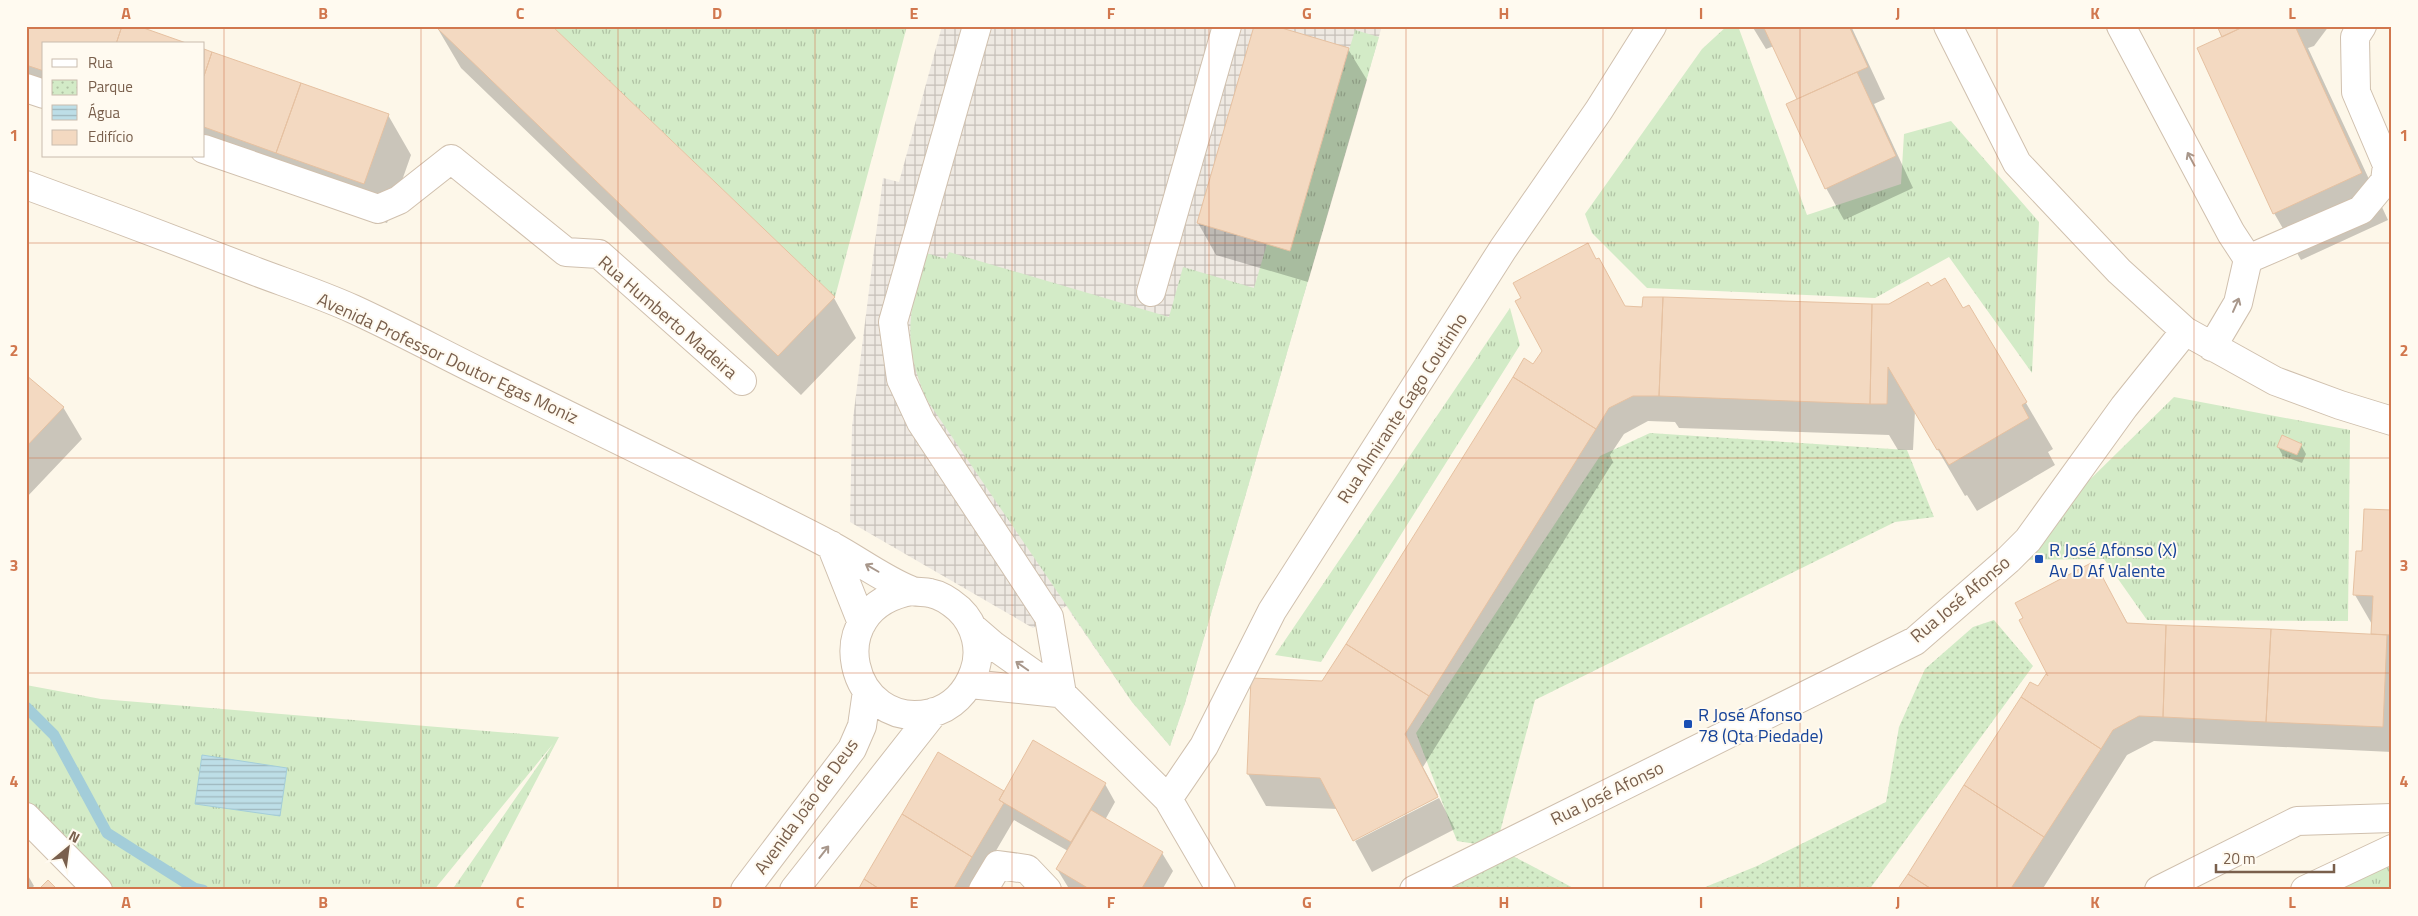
<svg xmlns="http://www.w3.org/2000/svg" width="2418" height="916" font-family="'Titillium Web',sans-serif">
  <defs>
    <pattern id="industrial-grid" width="8" height="8" patternUnits="userSpaceOnUse" patternTransform="scale(1.25)"><rect width="8" height="8" fill="#eee9e2"/><path d="M0 4h8M4 0v8" fill="none" stroke="#c6c0b9"/></pattern>
    <pattern id="grass-tufts" width="24" height="20" patternUnits="userSpaceOnUse" patternTransform="scale(1.25)"><rect width="24" height="20" fill="#d3ebc7"/><path d="M3 7l-1-3M5 7V3M7 7l1-3M15 17l-1-3M17 17v-4M19 17l1-3" fill="none" stroke="#b0c2a4"/></pattern>
    <pattern id="park-dots" width="8" height="8" patternUnits="userSpaceOnUse" patternTransform="scale(1.25)"><rect width="8" height="8" fill="#d3ebc7"/><path d="M2 2h.1M6 6h.1" fill="none" stroke="#b0c2a4" stroke-width="1.8" stroke-linecap="round"/></pattern>
    <pattern id="water-rules" width="6" height="5" patternUnits="userSpaceOnUse" patternTransform="scale(1.25)"><rect width="6" height="5" fill="#bddee7"/><path d="M0 2.5h6" fill="none" stroke="#9eb7bd"/></pattern>
  </defs>
  <rect width="100%" height="100%" fill="#fdf7e9"/>
  <path fill="url(#industrial-grid)" d="M942 26H1382L1185 703 1170 746 1132 702 1066 606 1033 628 850 522 852 427 883 178 899 182Z"/>
  <path fill="url(#grass-tufts)" d="M552 26H907L835 297Z
    M1727 26H1738L1807 215 1901 184 1904 134 1951 121 2039 222 2032 373 1949 257 1875 298 1647 288 1592 233 1585 214 1702 49Z
    M1355 30 1379 37 1185 703 1170 746 1132 702 927 400C901 342 909 311 926 253L946 259 949 252 1169 317 1183 267 1254 288 1267 244 1290 250Z
    M1510 308 1520 345 1321 662 1275 655Z
    M2174 397 2350 430 2348 621 2147 620 2104 559 2008 560Z
    M26 685 101 699 559 737 479 890H452L553 744 434 890H98L26 817Z
    M2392 849V890H2305Z"/>
  <path fill="url(#park-dots)" d="M1650 433 1907 450 1934 517 1895 522 1535 700 1496 847 1577 890H1411L1495 847 1457 841 1416 733 1600 456Z
    M1994 620 2033 666 1869 890H1698L1757 866 1886 802 1899 727 1925 669 1973 627Z"/>
  <path fill="url(#water-rules)" stroke="#a3cdd9" d="M202 755 287 768 280 816 195 804Z"/>
  <path fill="#0003" d="M26 26 44 44V102L26 96Z
    M1752 26H1851L1885 99 1874 104 1913 188 1844 220 1826 188 1799 100 1774 46 1766 49Z
    M2218 26H2329L2314 46 2308 48 2388 220 2301 260 2274 213Z
    M438 29 834 298 856 338 801 395 461 68Z
    M1348 49 1367 80 1308 282 1216 255 1198 223Z
    M204 50 388 115 411 155 387 223 198 156H204Z
    M1596 260 1625 307 1890 305 1930 288 1963 310 2026 403 2053 449 2048 452 2055 465 1977 511 1967 495 1965 496 1915 411 1913 450H1898L1889 435 1679 428 1675 422 1648 421 1624 434 1610 455 1613 462 1423 767 1438 795 1354 839 1338 809 1266 806 1248 774 1252 679 1323 682 1534 366Z
    M26 376 63 407 82 439 26 498Z
    M2301 445 2306 454 2302 463 2283 456 2278 447Z
    M2392 511V752L2154 741 2127 755 2042 890H1900L2038 687 2052 680 2098 579 2102 578 2128 624 2374 635 2373 626 2355 595 2357 552H2364Z
    M938 754 1004 792 1105 784 1115 802 1105 820 1162 853 1173 871 1162 890H1072L1068 887 1057 869 1068 851 1014 820 973 890H859Z
    M1439 798 1455 829 1372 872 1355 841Z
    M26 872 34 886 30 890H26Z"/>
  <g fill="none" stroke-linecap="round" stroke-linejoin="round">
    <path stroke="#a3cdd9" stroke-width="11" d="M26 707 54 735 107 833 194 888 203 890"/>
  </g>
  <path fill="#f3d9c1" stroke="#e6c1a1" d="M26 26H122L116 44H44V71L26 65Z
    M122 26H138L189 44H116Z
    M439 26H552L835 297 778 356 437 28Z
    M1254 26H1275L1349 48 1290 251 1197 223Z
    M1763 26H1849L1868 67 1797 99Z
    M2217 26H2245L2222 37Z
    M2245 26H2295L2362 173 2273 214 2197 48Z
    M204 49 212 52 204 76Z
    M212 52 301 83 276 153 204 127V76Z
    M1857 72 1896 156 1825 189 1786 104Z
    M301 83 389 114 364 184 276 153Z
    M1588 243 1596 259 1599 258 1625 306 1642 307 1643 297H1663L1659 396H1633L1609 408 1596 429 1513 377 1524 358 1533 364 1542 351 1515 301 1521 298 1513 283Z
    M1945 278 1963 308 1969 305 2027 402 2022 405 2029 418 1949 465 1939 449 1937 450 1888 367 1887 404H1870L1872 304H1889L1928 282 1931 286Z
    M1663 297 1872 304 1870 404 1659 396Z
    M26 375 64 407 26 447Z
    M1513 377 1596 429 1429 696 1346 644Z
    M2282 435 2302 444 2297 455 2277 447Z
    M2364 509 2392 510V635L2371 634 2373 596 2353 595 2356 551H2362Z
    M2091 563 2098 578 2102 576 2127 623 2166 625 2163 717 2139 716 2113 730 2101 749 2021 697 2030 682 2038 686 2046 674 2048 676 2019 620 2023 618 2015 603Z
    M2166 625 2271 629 2266 722 2163 717Z
    M2271 629 2387 635 2383 727 2266 722Z
    M1346 644 1429 696 1405 734 1438 797 1353 841 1320 778 1247 774 1251 678 1322 681Z
    M2021 697 2101 749 2044 837 1964 785Z
    M1033 740 1106 783 1071 842 999 800Z
    M938 752 1004 791 999 800 1004 803 972 857 902 814Z
    M1964 785 2044 837 2010 890H1933L1908 874Z
    M1091 810 1163 852 1141 890H1091L1056 869Z
    M902 814 972 857 953 890H881L864 879Z
    M1908 874 1933 890H1897Z
    M864 879 881 890H858Z
    M48 880 58 890H38Z"/>
  <g fill="none" stroke-linecap="round" stroke-linejoin="round">
    <defs>
      <path id="minor" d="M977 26 893 322 901 379 921 422 1049 617 1062 694
        M1948 26 2017 163 2119 271 2185 331 2275 381 2340 405 2392 421
        M2121 26 2231 233 2248 259 2238 303 2212 347
        M26 88 44 94
        M204 149 378 209 399 200 451 159 566 252 599 254 742 381
        M26 185C103 213 180 242 257 272 289 284 322 295 353 309 399 330 443 354 488 376 576 419 664 463 753 506 779 519 806 532 832 546 858 560 883 579 910 590 916 593 923 591 930 593 941 595 951 602 959 609 976 625 982 651 974 672 967 692 952 708 931 713 850 732 818 607 912 591
        M2248 259 2361 210 2385 181 2387 165 2356 92 2355 37 2362 26
        M1151 292 1227 26
        M831 545 862 623
        M972 627 994 646 1062 694 1168 799 1221 890
        M970 684 1058 693
        M1168 799 1204 746 1272 611 1503 249 1599 110 1652 26
        M26 817 98 890
        M745 890 852 749 862 726 867 691
        M794 890 934 712
        M983 890 998 865 1027 869 1047 890
        M1414 890 1915 641 2008 560 2028 540 2124 407 2185 331
        M2159 890 2297 821 2392 818
        M2305 890 2392 849"/>
    </defs>
    <use href="#minor" stroke="#d0c0ae" stroke-width="30"/>
    <use href="#minor" stroke="#fff" stroke-width="28"/>
  </g>
  <defs><path id="oneway-shaft" d="M-6 0H5M1.5-3L5.5 0L1.5 3" fill="none" stroke-width="1.6" stroke-linecap="round" stroke-linejoin="round" transform="scale(1.25)"/></defs>
  <g stroke="#a8978b">
    <use href="#oneway-shaft" transform="translate(2191 159) rotate(-118)"/>
    <use href="#oneway-shaft" transform="translate(2236 305) rotate(-66)"/>
    <use href="#oneway-shaft" transform="translate(872 568) rotate(-150)"/>
    <use href="#oneway-shaft" transform="translate(1022 666) rotate(-145)"/>
    <use href="#oneway-shaft" transform="translate(824 852) rotate(-52)"/>
  </g>
  <path fill="none" stroke="#d1774e" stroke-width="1" stroke-opacity="0.55" d="M224 26V890M421 26V890M618 26V890M815 26V890M1012 26V890M1209 26V890M1406 26V890M1603 26V890M1800 26V890M1997 26V890M2194 26V890M26 243H2392M26 458H2392M26 673H2392"/>
  <g fill="#1a4fb4" stroke="#fffaf0" stroke-width="2">
    <rect x="2034" y="554" width="10" height="10" rx="2.5"/>
    <rect x="1683" y="719" width="10" height="10" rx="2.5"/>
  </g>
  <g text-anchor="middle" dominant-baseline="central" stroke-width="4" stroke-linejoin="round" paint-order="stroke">
    <g font-size="18" fill="#795f4c" stroke="#fffaf0">
      <text transform="translate(668 317) rotate(41)">Rua Humberto Madeira</text>
      <text transform="translate(448 358) rotate(25)">Avenida Professor Doutor Egas Moniz</text>
      <text transform="translate(1402 408) rotate(-57)">Rua Almirante Gago Coutinho</text>
      <text transform="translate(1960 599) rotate(-40)">Rua José Afonso</text>
      <text transform="translate(1607 793) rotate(-26)">Rua José Afonso</text>
      <text transform="translate(806 806) rotate(-54)">Avenida João de Deus</text>
    </g>
    <g font-size="18" fill="#164399" stroke="#fffaf0" text-anchor="start">
      <text x="2049" y="549">R José Afonso (X)<tspan x="2049" dy="21">Av D Af Valente</tspan></text>
      <text x="1698" y="714">R José Afonso<tspan x="1698" dy="21">78 (Qta Piedade)</tspan></text>
    </g>
  </g>
  <rect width="2418" height="916" fill="none" stroke="#fffaf0" stroke-width="55"/>
  <rect x="42" y="42" width="162" height="115" fill="#fffaf0" stroke="#c9bcae"/>
  <rect x="52" y="59" width="25" height="8" fill="#ffffff" stroke="#c9bcae"/>
  <text x="88" y="68" font-size="15" fill="#795f4c">Rua</text>
  <rect x="52" y="80" width="25" height="15" fill="url(#park-dots)" stroke="#c9bcae"/>
  <text x="88" y="92" font-size="15" fill="#795f4c">Parque</text>
  <rect x="52" y="105" width="25" height="15" fill="url(#water-rules)" stroke="#c9bcae"/>
  <text x="88" y="118" font-size="15" fill="#795f4c">Água</text>
  <rect x="52" y="130" width="25" height="15" fill="#f3d9c1" stroke="#c9bcae"/>
  <text x="88" y="142" font-size="15" fill="#795f4c">Edifício</text>
  <g transform="translate(68 848) rotate(29)" stroke="#fffaf0" stroke-width="4" paint-order="stroke">
  <path d="M0-4L9 19L0 12L-9 19Z" fill="#795f4c"/>
  <text y="-8" font-size="14" font-weight="bold" text-anchor="middle" fill="#795f4c">N</text>
  </g>
  <path d="M2216 864v8h118v-8" fill="none" stroke="#795f4c" stroke-width="2.5"/>
  <text x="2223" y="864" font-size="15" fill="#795f4c" stroke="#fffaf0" stroke-width="4" paint-order="stroke">20 m</text>
  <rect x="28" y="28" width="2362" height="860" fill="none" stroke="#d1774e" stroke-width="2"/>
  <g font-size="16" text-anchor="middle" font-weight="bold" fill="#d1774e">
    <text x="126" y="19">A</text>
    <text x="323" y="19">B</text>
    <text x="520" y="19">C</text>
    <text x="717" y="19">D</text>
    <text x="914" y="19">E</text>
    <text x="1111" y="19">F</text>
    <text x="1307" y="19">G</text>
    <text x="1504" y="19">H</text>
    <text x="1701" y="19">I</text>
    <text x="1898" y="19">J</text>
    <text x="2095" y="19">K</text>
    <text x="2292" y="19">L</text>
    <text x="14" y="141">1</text>
    <text x="2404" y="141">1</text>
    <text x="14" y="356">2</text>
    <text x="2404" y="356">2</text>
    <text x="14" y="571">3</text>
    <text x="2404" y="571">3</text>
    <text x="14" y="787">4</text>
    <text x="2404" y="787">4</text>
    <text x="126" y="908">A</text>
    <text x="323" y="908">B</text>
    <text x="520" y="908">C</text>
    <text x="717" y="908">D</text>
    <text x="914" y="908">E</text>
    <text x="1111" y="908">F</text>
    <text x="1307" y="908">G</text>
    <text x="1504" y="908">H</text>
    <text x="1701" y="908">I</text>
    <text x="1898" y="908">J</text>
    <text x="2095" y="908">K</text>
    <text x="2292" y="908">L</text>
  </g>
</svg>
